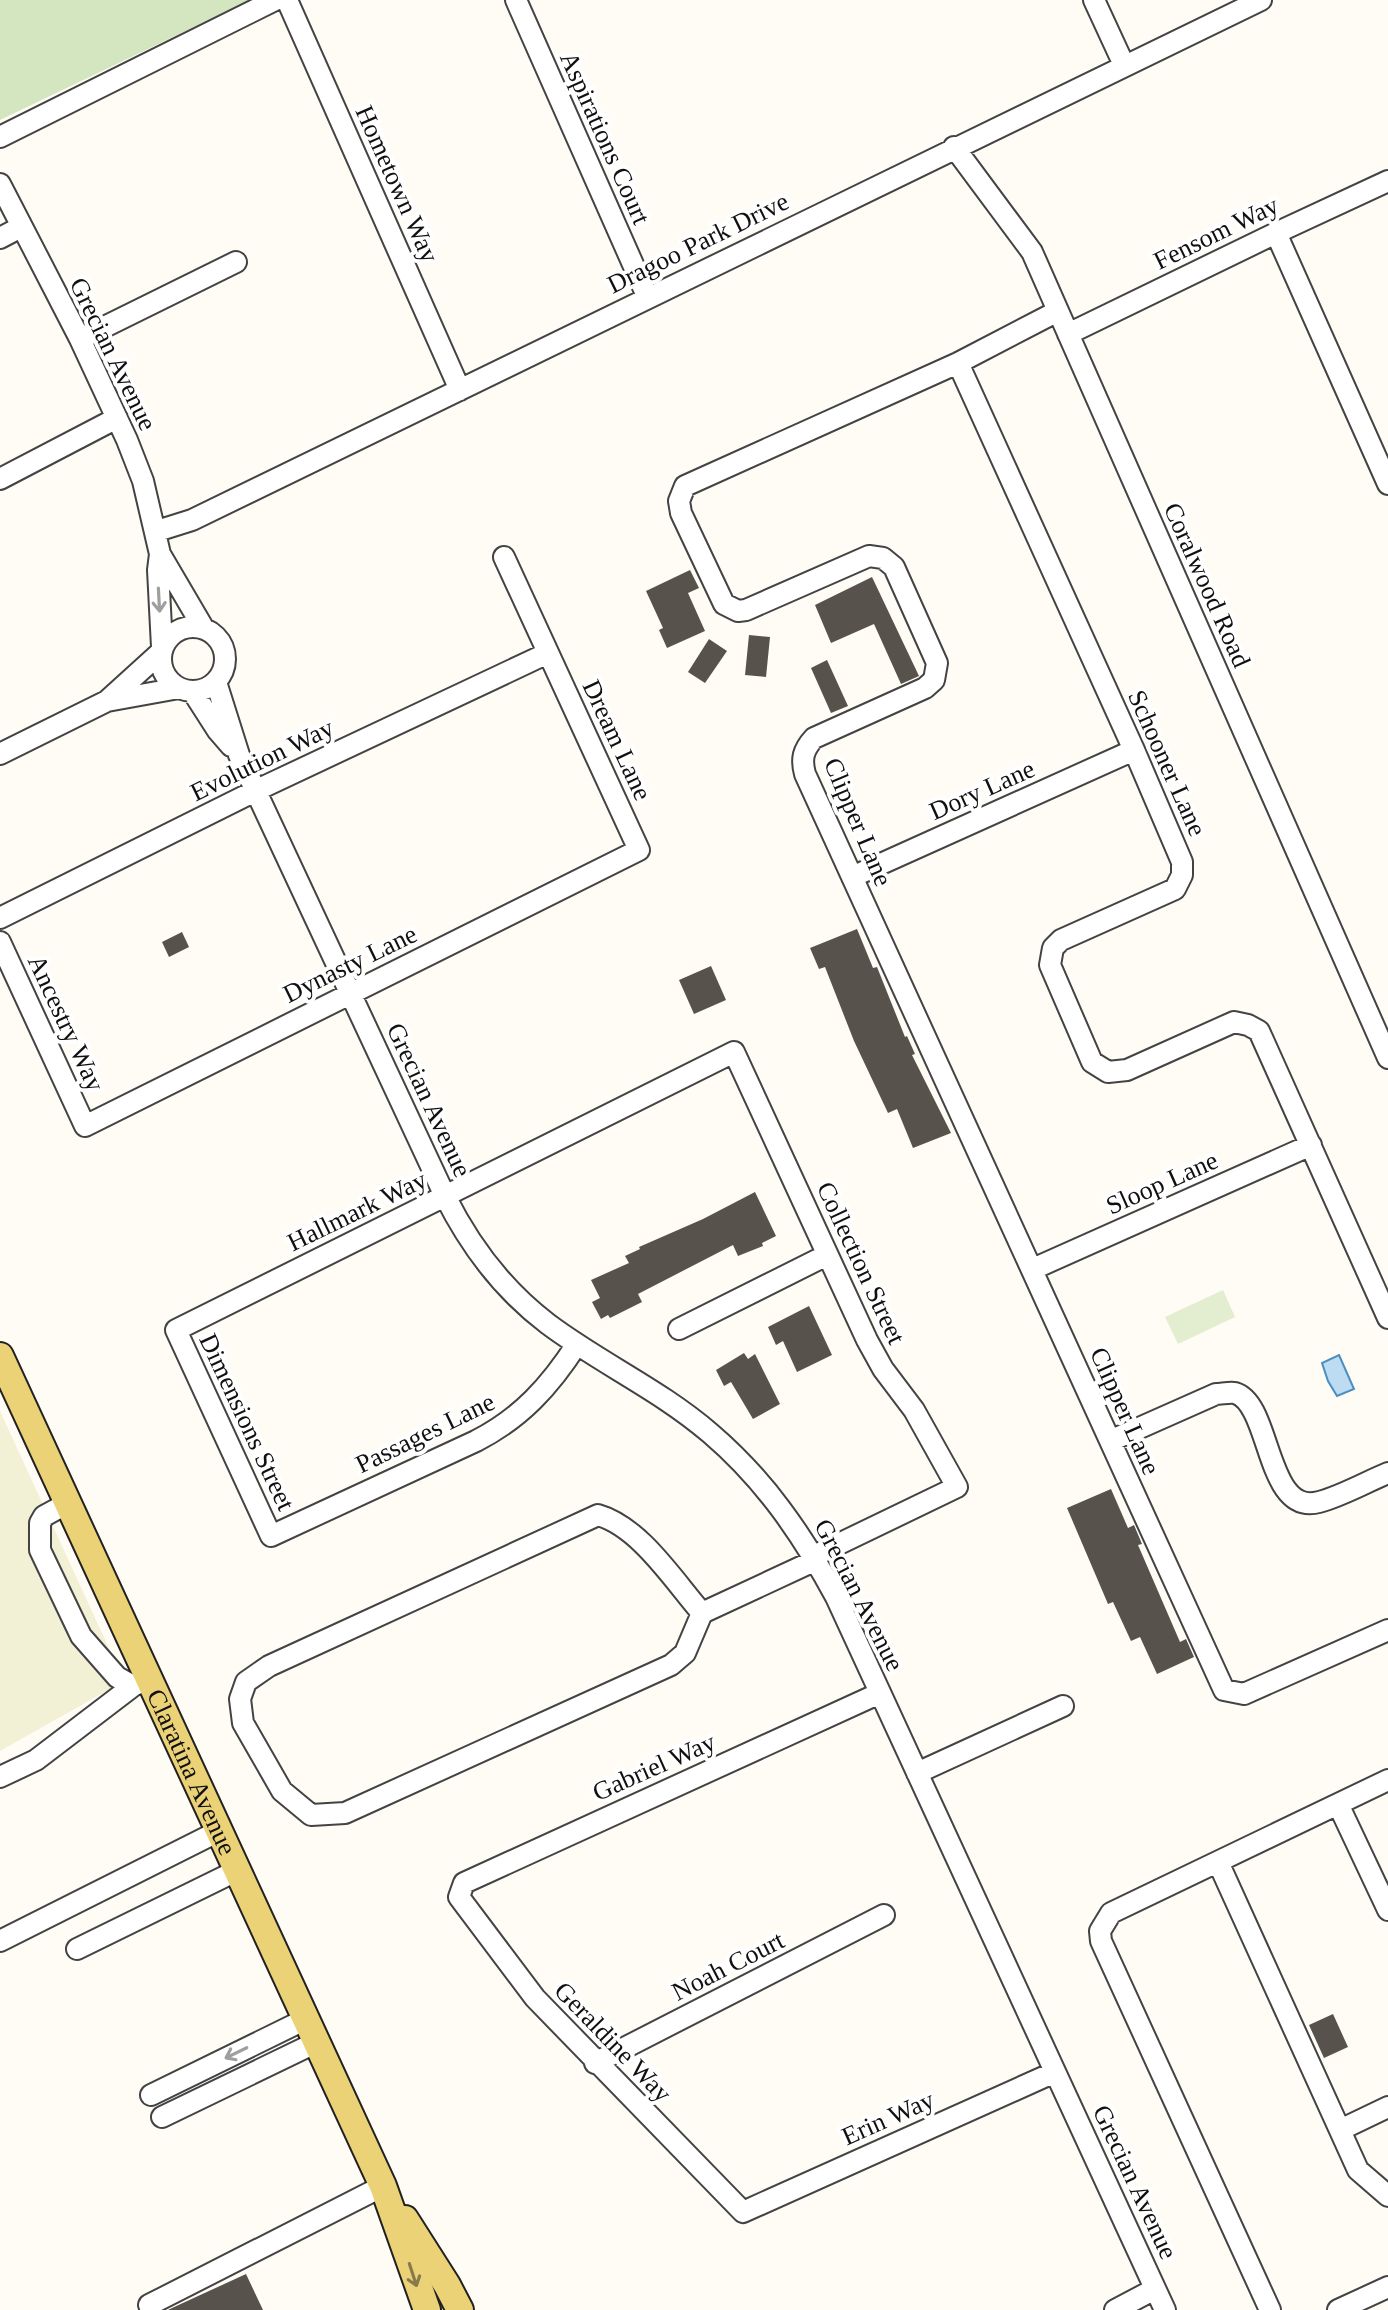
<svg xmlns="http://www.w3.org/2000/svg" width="1388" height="2310" font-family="Georgia,serif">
  <rect width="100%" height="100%" fill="#fefcf4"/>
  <path fill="#f2f1d6" d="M0 1411 124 1681 0 1751Z"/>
  <path fill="#d3e6c0" d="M0 0H250L0 120Z"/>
  <path fill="#e3eed1" d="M1223 1290 1235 1317 1178 1344 1165 1317Z"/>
  <path fill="#bddcf1" stroke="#4b8ec1" stroke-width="2" d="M1339 1355 1354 1389 1337 1396 1328 1381 1322 1363Z"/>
  <path fill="#58524d" d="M690 570 699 588 688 593 705 631 667 648 659 630 663 628 646 591Z
    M872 577 919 676 901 684 874 624 831 643 815 605Z
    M749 635 770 637 766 677 745 675Z
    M709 639 727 651 705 683 688 672Z
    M827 660 848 706 831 713 811 668Z
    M857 929 873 968 877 967 905 1037 907 1036 915 1054 912 1055 951 1133 913 1148 897 1109 888 1113 854 1041 825 967 819 969 810 948Z
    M182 932 189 947 169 957 162 942Z
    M711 966 726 1000 694 1014 679 980Z
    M755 1192 776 1236 762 1243 763 1246 738 1256 733 1245 638 1294 642 1302 610 1318 608 1315 601 1319 592 1302 600 1298 591 1280 629 1263 625 1256 640 1249 639 1247 703 1219Z
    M809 1306 832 1355 797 1372 783 1341 776 1345 768 1327Z
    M744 1353 748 1359 755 1354 780 1404 753 1419 731 1382 724 1386 716 1370Z
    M1111 1489 1128 1528 1134 1525 1142 1544 1138 1545 1180 1642 1186 1639 1194 1657 1157 1674 1140 1637 1131 1641 1113 1602 1108 1604 1067 1508Z
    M1333 2014 1348 2047 1324 2058 1309 2025Z
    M246 2274 263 2310H168L172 2308Z"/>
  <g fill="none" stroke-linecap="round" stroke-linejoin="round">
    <defs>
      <path id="minor" d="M287 0 460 390
        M516 0 647 296
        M1094 0 1124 65
        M0 137 275 0
        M954 147 1032 252 1388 1058
        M0 184 80 339 127 440 143 481 160 554 158 570 162 647
        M1276 233 1388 484
        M0 238 21 227
        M1058 311 958 363 685 486 679 501 681 513 724 604 738 611 746 610 869 556 883 558 894 567 937 663 934 680 925 688 814 738C803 750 801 759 805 774L1224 1690 1244 1694 1388 1630
        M1068 334 1276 233 1388 181
        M80 339 236 262
        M958 363 1134 750 1182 862V875L1175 889 1061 940 1053 948 1050 965 1092 1062 1108 1072 1127 1070 1234 1022 1248 1025 1259 1031 1388 1318
        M0 479 117 418
        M157 531 192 520 1261 0
        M160 554 204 629
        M161 659a32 32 0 1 1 64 0a32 32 0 1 1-64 0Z
        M216 682 239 755 445 1196C470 1246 503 1290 548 1324 600 1363 660 1390 710 1433 764 1479 802 1534 836 1597L1165 2310
        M193 692 218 731 231 746
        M107 701 161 652
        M0 754 107 701 179 688
        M852 877 1134 750
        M0 918 257 790 548 653
        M0 942 85 1126 639 850 504 557
        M1033 1269 1311 1145
        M679 1329 827 1255
        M577 1344C550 1386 521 1418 476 1441L271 1536 176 1330 734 1052 867 1340 883 1369 914 1410 957 1487 814 1556
        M1110 1441 1216 1394C1221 1394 1230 1392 1235 1393 1272 1404 1265 1516 1319 1502 1342 1496 1366 1482 1388 1473
        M68 1503 44 1516 40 1523V1550L81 1636 117 1677 133 1686 148 1679
        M702 1613C674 1581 640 1527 598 1515L269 1666 246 1682 240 1699 243 1723 282 1791 311 1815 345 1813 671 1665 685 1653 702 1613 816 1560
        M880 1693 464 1883 459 1897 535 1998 743 2212 1055 2072
        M917 1773 1063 1706
        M0 1777 36 1760 133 1686
        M1338 1804 1388 1910
        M1218 1862 1358 2170 1388 2196
        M0 1941 219 1831
        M77 1949 238 1870
        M595 2063 884 1915
        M151 2095 306 2019
        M162 2117 317 2042
        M1340 2130 1388 2107
        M149 2305 383 2186
        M1115 2310 1155 2289
        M1270 2310 1101 1941 1100 1931 1111 1913 1388 1780
        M1338 2310 1388 2287"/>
      <g id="major">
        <path id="s1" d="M0 1356 383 2186 427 2310"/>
        <path d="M405 2219 447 2285 460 2310"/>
      </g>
    </defs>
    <use href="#minor" stroke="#434343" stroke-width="24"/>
    <use href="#major" stroke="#212121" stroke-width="30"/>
    <use href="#minor" stroke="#fff" stroke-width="20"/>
    <use href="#major" stroke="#ebd277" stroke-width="26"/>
  </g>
  <defs><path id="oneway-shaft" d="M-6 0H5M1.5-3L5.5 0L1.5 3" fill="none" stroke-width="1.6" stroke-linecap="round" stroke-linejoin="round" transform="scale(2)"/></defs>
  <g stroke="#9f9f9f">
    <use href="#oneway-shaft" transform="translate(159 600) rotate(87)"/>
    <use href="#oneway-shaft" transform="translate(236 2053) rotate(154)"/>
  </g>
  <use stroke="#887b49" href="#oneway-shaft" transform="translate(413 2275) rotate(72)"/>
  <g text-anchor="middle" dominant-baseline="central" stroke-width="8" stroke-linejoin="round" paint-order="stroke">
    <g font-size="26" fill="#101010" stroke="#fff">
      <text transform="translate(605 138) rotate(66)">Aspirations Court</text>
      <text transform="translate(397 184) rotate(66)">Hometown Way</text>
      <text transform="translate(1216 233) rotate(-26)">Fensom Way</text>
      <text transform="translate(698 243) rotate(-26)">Dragoo Park Drive</text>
      <text transform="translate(113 354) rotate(64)">Grecian Avenue</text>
      <text transform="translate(1207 585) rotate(66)">Coralwood Road</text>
      <text transform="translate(617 740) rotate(65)">Dream Lane</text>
      <text transform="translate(262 760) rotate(-26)">Evolution Way</text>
      <text transform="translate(1167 763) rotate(66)">Schooner Lane</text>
      <text transform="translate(982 790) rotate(-24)">Dory Lane</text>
      <text transform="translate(858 822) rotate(67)">Clipper Lane</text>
      <text transform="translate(350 964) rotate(-26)">Dynasty Lane</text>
      <text transform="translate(66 1023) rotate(65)">Ancestry Way</text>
      <text transform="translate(429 1100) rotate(65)">Grecian Avenue</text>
      <text transform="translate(1162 1183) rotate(-24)">Sloop Lane</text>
      <text transform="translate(357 1211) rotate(-26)">Hallmark Way</text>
      <text transform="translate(861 1263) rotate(65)">Collection Street</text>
      <text transform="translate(1125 1411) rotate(66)">Clipper Lane</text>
      <text transform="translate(247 1422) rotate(65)">Dimensions Street</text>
      <text transform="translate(425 1433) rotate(-26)">Passages Lane</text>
      <text transform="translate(859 1595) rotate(63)">Grecian Avenue</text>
      <text transform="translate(654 1767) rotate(-24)">Gabriel Way</text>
      <text stroke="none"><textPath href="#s1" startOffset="458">Claratina Avenue</textPath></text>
      <text transform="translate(728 1966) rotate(-27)">Noah Court</text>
      <text transform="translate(613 2042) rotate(46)">Geraldine Way</text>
      <text transform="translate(888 2118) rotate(-24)">Erin Way</text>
      <text transform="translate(1135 2182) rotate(65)">Grecian Avenue</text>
    </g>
  </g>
</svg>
